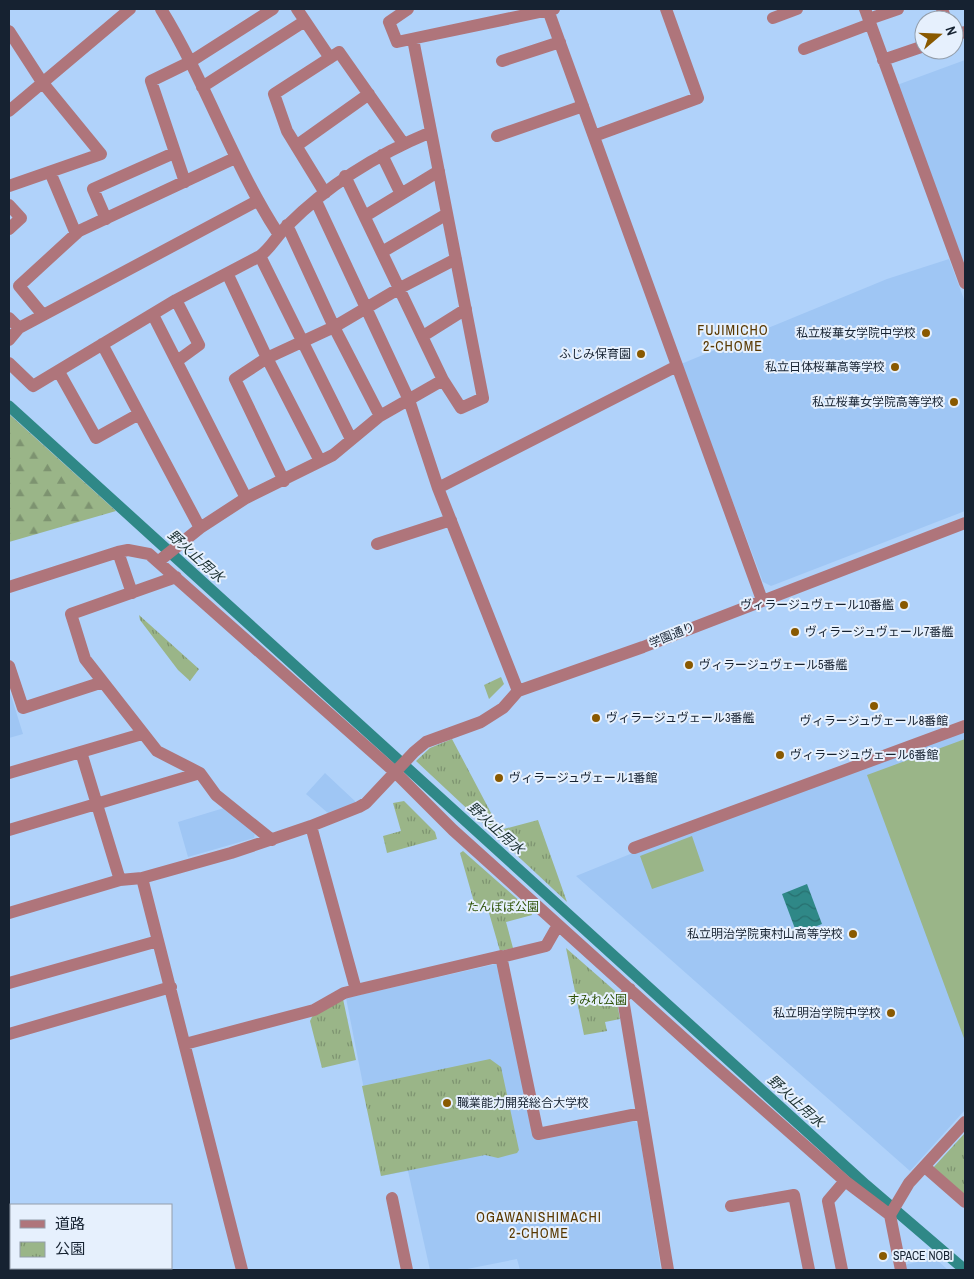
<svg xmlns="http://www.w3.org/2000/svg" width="974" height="1279" font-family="'Archivo Narrow','Noto Sans JP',sans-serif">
  <defs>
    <pattern id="forest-firs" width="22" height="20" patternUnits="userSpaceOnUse" patternTransform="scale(1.25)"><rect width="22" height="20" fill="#9ab588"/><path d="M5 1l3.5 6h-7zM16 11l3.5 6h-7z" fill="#7d9370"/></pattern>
    <pattern id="park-tufts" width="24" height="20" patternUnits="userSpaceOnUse" patternTransform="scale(1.25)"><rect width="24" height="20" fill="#9ab588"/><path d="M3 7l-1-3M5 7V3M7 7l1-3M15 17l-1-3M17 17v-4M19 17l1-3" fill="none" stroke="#7d9370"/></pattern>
    <pattern id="water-waves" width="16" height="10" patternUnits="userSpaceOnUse" patternTransform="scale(1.25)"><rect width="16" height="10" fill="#2f8887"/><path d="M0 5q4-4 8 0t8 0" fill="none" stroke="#276f6f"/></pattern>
  </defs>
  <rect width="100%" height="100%" fill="#b0d2fa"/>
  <path fill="#9fc6f4" d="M965 60V266L897 85Z
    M949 259 965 302V511L771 586 763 582 681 364 887 279Z
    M9 689 23 734 9 738Z
    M965 729V1110L910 1171 576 876 734 812Z
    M325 773 357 803 329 814 306 794Z
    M224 808 255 833 254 838 188 857 178 822Z
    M496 964 499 965 536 1138 632 1119 638 1124 661 1270H520L517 1259 462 1270H430L408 1171 381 1176 346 998Z
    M935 1258 948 1270H905L904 1265Z"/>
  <path fill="#9ab588" d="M965 739V1041L867 775Z
    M692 836 704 871 652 889 640 856Z"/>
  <path fill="url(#forest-firs)" d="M9 414 116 511 9 542Z"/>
  <path fill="url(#park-tufts)" d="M139 615 199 669 190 681 178 670 140 620Z
    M501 677 504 684 489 699 484 685Z
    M452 739 500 830 538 820 567 902 416 761 430 748Z
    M404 801 435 832 437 839 387 853 383 836 401 831 393 803Z
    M463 851 531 911 532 915 506 922 513 948 500 951 487 906 476 909 460 853Z
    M566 948 615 991 620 1019 605 1022 607 1031 584 1035Z
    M343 999 356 1060 322 1068 310 1021 314 1013Z
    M490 1059 501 1067 519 1150 517 1153 498 1158 485 1155 381 1176 362 1086Z
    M965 1133V1197L932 1169Z"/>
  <path fill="url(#water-waves)" d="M807 884 822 924 797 934 782 894Z"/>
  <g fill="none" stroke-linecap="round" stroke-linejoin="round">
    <path stroke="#2f8887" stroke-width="11" d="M9 406 866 1185 965 1270"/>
    <path stroke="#af757b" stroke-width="12" d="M161 9C206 82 232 163 279 235
      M297 9 330 58
      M408 9 389 22 397 42 554 9
      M865 9 965 283
      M942 9 946 20
      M548 10 762 600
      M773 18 797 9
      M869 19 898 9
      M9 31 42 82 101 154 9 186
      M954 35 965 32
      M804 49 870 24
      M883 60 924 46
      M502 61 560 42
      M202 87 305 21
      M9 111 130 9
      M497 136 583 106
      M594 136 698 98 666 9
      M296 146 369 94
      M382 155 401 194
      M50 172 76 234
      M345 176 443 380
      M185 182 151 81 190 62 273 9
      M325 193 287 131 274 94 339 52 403 143
      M316 201 409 400 438 488 518 691
      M9 205 21 218 9 229
      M365 216 439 171
      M106 219 93 189 174 153
      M287 225 334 327 380 416
      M382 252 447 214
      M260 256 351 439
      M228 275 267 358 320 461
      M176 300 199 345 177 361
      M43 315 19 286 79 231 235 158
      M153 315 246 498
      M9 318 19 328 9 340
      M19 328 257 201
      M423 336 466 309
      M102 344 200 528
      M9 363 33 386 176 300 260 256C272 247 277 235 288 225 328 185 378 154 431 132
      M59 372 96 438 139 414
      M284 481 235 379 267 358 334 327 400 288 456 259
      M438 488 677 366
      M377 544 451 520
      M118 552 132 593
      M159 561 200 528 246 498 333 455 380 416 443 380 461 408 483 398 413 39
      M176 577 71 614 85 659 157 751 200 773 216 795 272 840
      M9 587 118 552 128 550 149 554 396 773 453 830 710 1062 845 1181 890 1215
      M9 666 23 708 103 682
      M81 752 120 880
      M9 773 142 734
      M311 826 356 990
      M9 830 200 773
      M634 848 965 726
      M142 878 242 1270
      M9 913 120 880 142 878 231 853 311 826 359 807 366 803 414 752 426 742 481 722 503 708 518 691 643 647 965 523
      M501 957 546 946 558 925
      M9 983 158 941
      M630 989 623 999 668 1270
      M9 1034 171 987
      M185 1044 314 1010 344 993 356 990 501 956 538 1134 642 1113
      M925 1167 965 1202
      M392 1198 407 1270
      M731 1206 794 1195 809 1270
      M890 1215 909 1183 965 1122
      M890 1215 901 1270
      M119 1268V1270
      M842 1270 828 1201 845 1181"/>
  </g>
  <g fill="#895900" stroke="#e6f0fd" stroke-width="2">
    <circle cx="926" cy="333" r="5"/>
    <circle cx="641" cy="354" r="5"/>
    <circle cx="895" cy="367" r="5"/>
    <circle cx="954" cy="402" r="5"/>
    <circle cx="904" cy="605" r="5"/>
    <circle cx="795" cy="632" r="5"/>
    <circle cx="689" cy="665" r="5"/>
    <circle cx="874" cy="706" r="5"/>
    <circle cx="596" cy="718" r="5"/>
    <circle cx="780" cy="755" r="5"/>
    <circle cx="499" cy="778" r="5"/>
    <circle cx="853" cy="934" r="5"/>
    <circle cx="891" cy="1013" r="5"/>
    <circle cx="447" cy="1103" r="5"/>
    <circle cx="883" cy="1256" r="5"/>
  </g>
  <g text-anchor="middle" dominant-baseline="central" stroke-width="4" stroke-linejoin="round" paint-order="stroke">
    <g font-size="12" fill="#162231" stroke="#e6f0fd" text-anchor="end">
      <text x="916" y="333">私立桜華女学院中学校</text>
      <text x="631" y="354">ふじみ保育園</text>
      <text x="885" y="367">私立日体桜華高等学校</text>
      <text x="944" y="402">私立桜華女学院高等学校</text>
      <text x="894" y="605">ヴィラージュヴェール10番艦</text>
      <text x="805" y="632" text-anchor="start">ヴィラージュヴェール7番艦</text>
      <text x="699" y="665" text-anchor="start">ヴィラージュヴェール5番艦</text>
      <text x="606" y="718" text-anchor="start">ヴィラージュヴェール3番艦</text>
      <text x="874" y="721" text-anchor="middle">ヴィラージュヴェール8番館</text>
      <text x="790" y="755" text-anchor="start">ヴィラージュヴェール6番館</text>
      <text x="509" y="778" text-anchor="start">ヴィラージュヴェール1番館</text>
      <text x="843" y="934">私立明治学院東村山高等学校</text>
      <text x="881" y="1013">私立明治学院中学校</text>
      <text x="457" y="1103" text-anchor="start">職業能力開発総合大学校</text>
      <text x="893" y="1256" text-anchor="start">SPACE NOBI</text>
    </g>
    <g font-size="12" fill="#162231" stroke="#e6f0fd">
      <text transform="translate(672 635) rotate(-22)">学園通り</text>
    </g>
    <g font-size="12" fill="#2e5207" stroke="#e6f0fd">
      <text x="503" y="907">たんぽぽ公園</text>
      <text x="597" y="1000">すみれ公園</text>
    </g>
    <g font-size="14" letter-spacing="1" fill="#593800" stroke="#e6f0fd">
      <text x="733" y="330">FUJIMICHO<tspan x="733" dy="16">2-CHOME</tspan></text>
      <text x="539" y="1217">OGAWANISHIMACHI<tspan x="539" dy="16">2-CHOME</tspan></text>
    </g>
    <g font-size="14" font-style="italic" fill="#1b3030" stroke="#e6f0fd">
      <text transform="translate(196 556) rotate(42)">野火止用水</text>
      <text transform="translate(496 828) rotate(42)">野火止用水</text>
      <text transform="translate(796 1101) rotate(42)">野火止用水</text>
    </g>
  </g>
  <rect width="974" height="1279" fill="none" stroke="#162231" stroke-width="20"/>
  <rect x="10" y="1204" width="162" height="65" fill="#e6f0fd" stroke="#939eab"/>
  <rect x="20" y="1220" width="25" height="8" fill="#af757b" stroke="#939eab"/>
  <text x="55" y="1229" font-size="15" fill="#162231">道路</text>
  <rect x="20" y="1242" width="25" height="15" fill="url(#park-tufts)" stroke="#939eab"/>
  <text x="55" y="1254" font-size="15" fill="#162231">公園</text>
  <g transform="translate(939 35) rotate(71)"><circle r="24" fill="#e6f0fd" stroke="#939eab"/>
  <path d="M0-4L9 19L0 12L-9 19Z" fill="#895900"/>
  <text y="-8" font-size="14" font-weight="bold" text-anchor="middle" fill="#162231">N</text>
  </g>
</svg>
